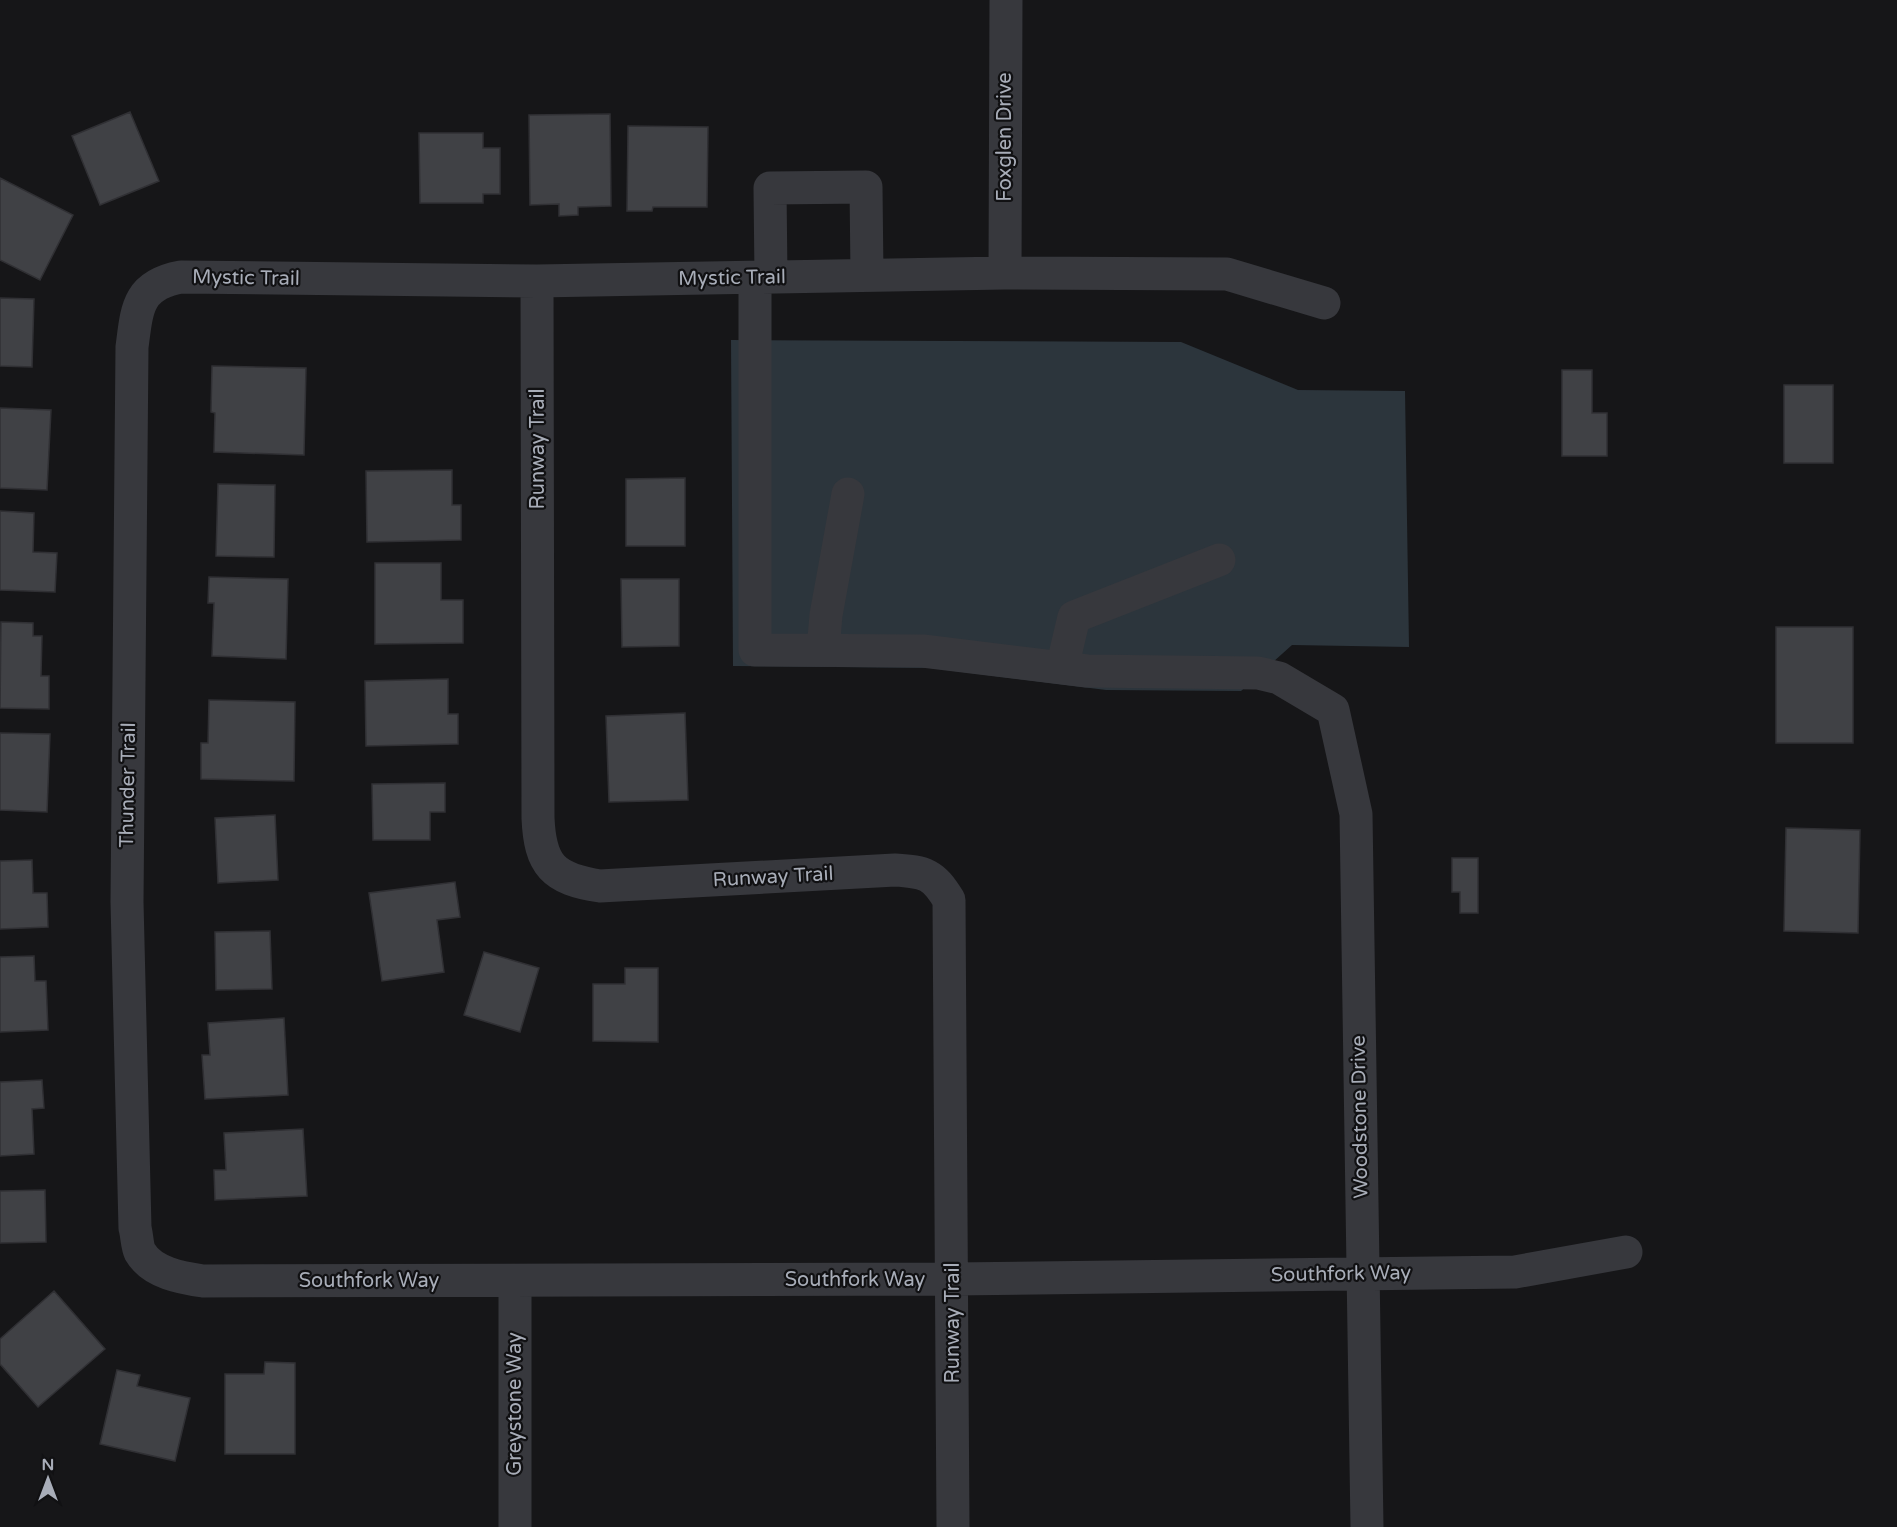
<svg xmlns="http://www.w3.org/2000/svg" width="1897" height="1527" font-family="'Varela Round',sans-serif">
  <rect width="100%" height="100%" fill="#161618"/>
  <path fill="#2c353c" d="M731 340 1181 342 1298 390 1405 391 1409 647 1292 645 1241 691 1106 690 930 668 733 666Z"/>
  <path fill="#404145" stroke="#303034" stroke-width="1.5" d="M130 112 159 181 100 205 72 136Z
    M610 114 611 206 578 207V215L559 216V204L530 205 529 115Z
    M628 126 708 127 707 207H653L652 211H627Z
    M419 133H483V148H500V194H483V203H420Z
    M0 178 73 215 40 280 0 260Z
    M0 298 34 299 32 367 0 366Z
    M212 366 306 368 304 455 214 452 215 413 211 412Z
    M1562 370H1592V413H1607V456H1562Z
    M1784 385H1833V463H1784Z
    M0 408 51 410 47 490 0 488Z
    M452 470V505H461V540L367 542 366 471Z
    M685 478V546H626V479Z
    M218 484 275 485 274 557 216 556Z
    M0 511 34 513 33 552 57 553 55 592 0 590Z
    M375 563H441V600H463V643L375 644Z
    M209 577 288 579 286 659 212 656 214 603H208Z
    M621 579H679V646L622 647Z
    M1 622 33 623V636H42L41 676H49V709L0 708Z
    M1776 627H1853V743H1776Z
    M448 679V714H458V744L366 746 365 681Z
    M209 700 295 702 294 781 201 779V743H208Z
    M685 713 688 800 609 802 606 716Z
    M0 733 50 734 47 812 0 810Z
    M445 783V812H430V840H373L372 784Z
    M275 815 278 880 218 883 215 818Z
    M1786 828 1860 830 1858 933 1784 931Z
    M1452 858H1478V913H1460V892H1452Z
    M32 860 33 893H47L48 927 0 929V861Z
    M455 882 460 917 437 920 444 972 382 981 369 893Z
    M270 931 272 989 216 990 215 932Z
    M484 952 539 968 520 1032 464 1015Z
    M34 956 35 981H46L48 1030 0 1032V957Z
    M625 968H658V1042L593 1041V984H625Z
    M284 1018 288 1095 205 1099 202 1055H210L208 1023Z
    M42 1080 44 1108 32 1109 34 1154 0 1156V1082Z
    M303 1129 307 1196 215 1200 214 1170H226L224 1133Z
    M45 1190 46 1242 0 1243V1191Z
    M54 1291 105 1349 38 1407 0 1364V1339Z
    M265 1362 295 1363V1454H225V1374H264Z
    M117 1370 140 1375 137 1386 190 1398 175 1461 100 1444Z"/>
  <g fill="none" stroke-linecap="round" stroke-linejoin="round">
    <path stroke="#37383d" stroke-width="33" d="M1005 273 1006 0
      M755 277V650L923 651 1087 671 1258 673 1279 678 1333 710 1356 814 1367 1527
      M771 277 770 188 866 187 867 275
      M537 281 538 818C540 865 553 879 600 886L895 870C926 872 933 874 949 900L953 1527
      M1324 303 1227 274 1005 273 537 281 181 277C137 285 137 309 132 347L127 902 135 1228C137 1235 137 1246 140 1252 152 1273 182 1278 203 1281L953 1279 1515 1272 1626 1252
      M823 650 826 615 848 494
      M1062 668 1074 617 1219 560
      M515 1281V1527"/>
  </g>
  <g text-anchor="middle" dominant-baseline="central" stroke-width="4.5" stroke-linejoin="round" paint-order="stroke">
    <g font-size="20" fill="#a8adb8" stroke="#111113">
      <text transform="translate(1005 137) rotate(-90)">Foxglen Drive</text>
      <text transform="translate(246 278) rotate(1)">Mystic Trail</text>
      <text transform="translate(732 278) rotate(-1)">Mystic Trail</text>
      <text transform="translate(538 449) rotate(-90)">Runway Trail</text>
      <text transform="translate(128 785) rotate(-89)">Thunder Trail</text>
      <text transform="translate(773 877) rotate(-3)">Runway Trail</text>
      <text transform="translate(1360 1117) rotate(-91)">Woodstone Drive</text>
      <text transform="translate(1341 1274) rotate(-1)">Southfork Way</text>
      <text x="855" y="1280">Southfork Way</text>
      <text x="369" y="1281">Southfork Way</text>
      <text transform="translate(953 1323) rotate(-90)">Runway Trail</text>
      <text transform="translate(515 1404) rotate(-90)">Greystone Way</text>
    </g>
  </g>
  <g transform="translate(48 1479)" stroke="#111113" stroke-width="4.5" paint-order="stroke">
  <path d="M0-4.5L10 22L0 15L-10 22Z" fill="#a8adb8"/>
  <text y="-9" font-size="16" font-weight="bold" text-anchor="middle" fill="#a8adb8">N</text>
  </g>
</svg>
